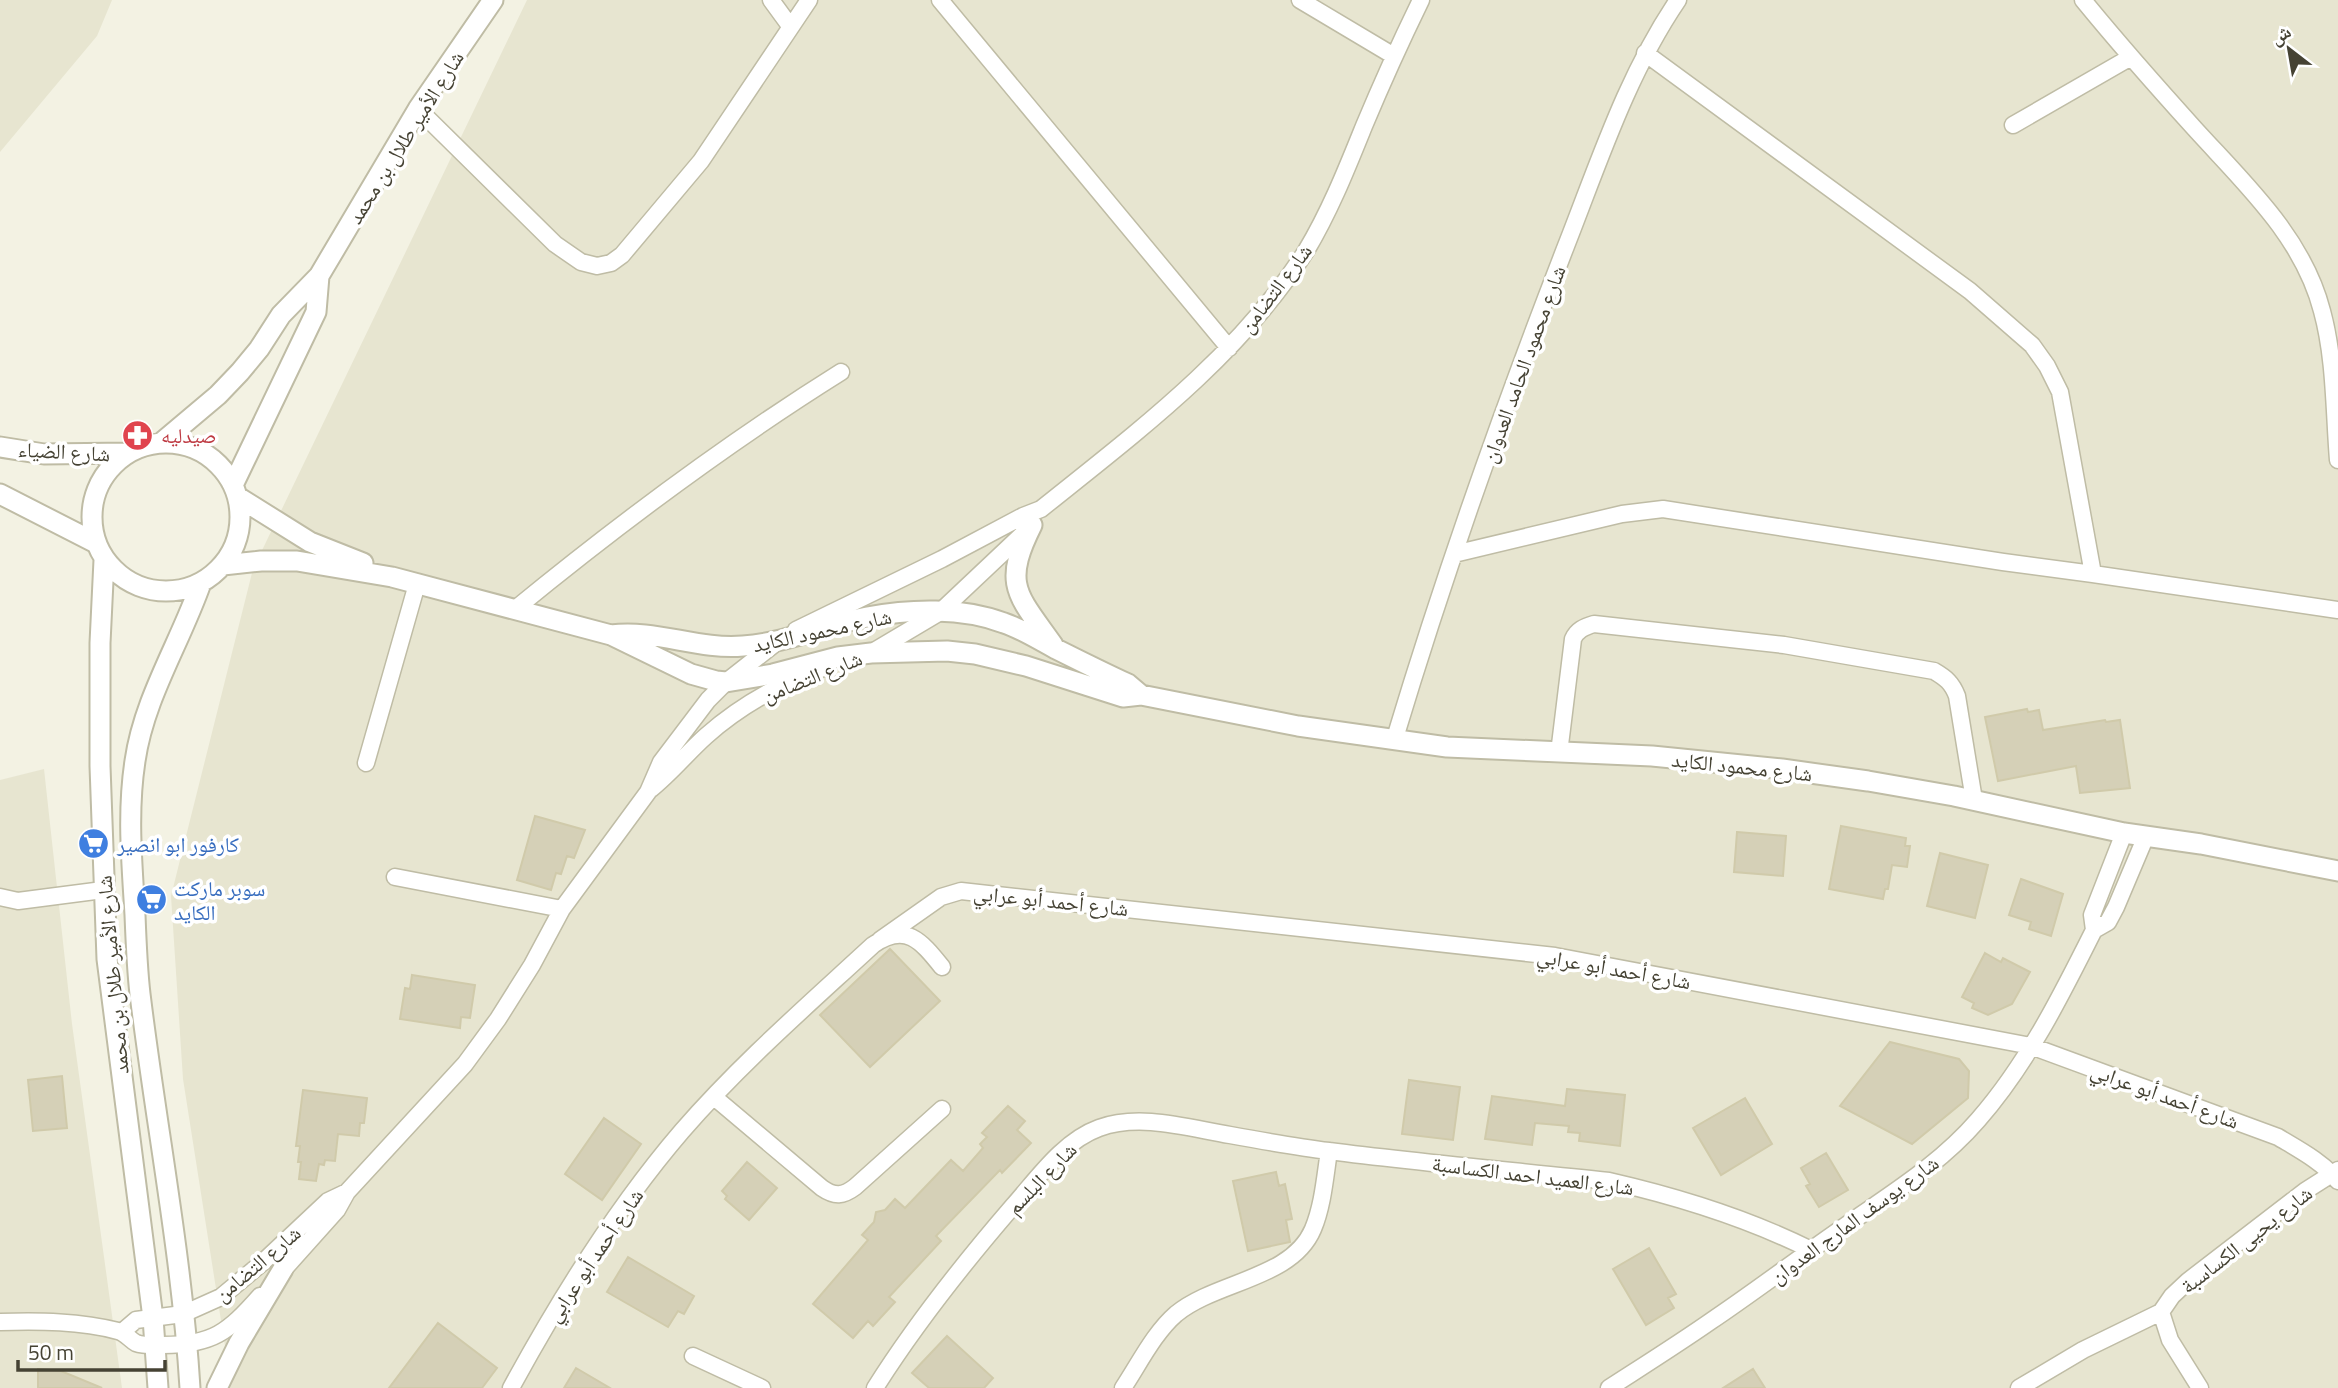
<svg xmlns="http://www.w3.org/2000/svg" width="2338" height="1388" font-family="'Titillium Web','Noto Naskh Arabic',sans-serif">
  <rect width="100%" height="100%" fill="#f3f2e3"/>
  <path fill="#e7e5d0" d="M0 0H112L97 36 0 152Z
    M527 0H2338V1388H226L225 1346 183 1079 171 896 253 569Z
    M44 769 72 1024 122 1388H0V780Z"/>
  <path fill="#d5d0b7" stroke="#d0caaa" stroke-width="2" d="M2027 709 2028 712 2039 710 2043 730 2105 720 2106 722 2120 720 2130 788 2080 793 2076 766 1998 781 1985 717Z
    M535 816 585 830 574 858 567 856 561 874 556 873 551 890 517 880Z
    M1841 826 1906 838 1905 846H1910L1907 867 1892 865 1888 889H1885L1883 899 1829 889Z
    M1737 832 1786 836 1783 876 1734 872Z
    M1940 853 1988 865 1975 918 1927 906Z
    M2021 879 2063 894 2051 936 2029 929 2031 922 2009 915Z
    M890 949 940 1001 870 1067 820 1015Z
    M1985 953 2001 962 2003 958 2030 972 2012 1004 1988 1015 1972 1008 1974 1003 1962 997Z
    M412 975 475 985 470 1018 461 1017 460 1028 400 1019 405 988 410 989Z
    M1890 1042 1959 1059 1969 1071 1968 1098 1912 1144 1840 1106Z
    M62 1076 67 1128 33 1131 28 1080Z
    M1409 1080 1460 1087 1453 1140 1402 1134Z
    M1567 1089 1625 1095 1620 1146 1579 1141 1580 1133 1568 1132 1569 1126 1535 1123 1532 1145 1485 1139 1492 1096 1565 1106Z
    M303 1090 367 1098 364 1123H360L359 1136 338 1134 335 1161 325 1160 324 1165 319 1164 316 1181 299 1179 301 1162H298L300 1146H296Z
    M1745 1098 1772 1144 1721 1175 1693 1128Z
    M1008 1106 1025 1121 1017 1130 1031 1143 1002 1173 1000 1170 936 1236 941 1241 889 1297 895 1302 873 1326 868 1321 853 1338 813 1304 868 1240 862 1235 874 1222 876 1212 885 1210 895 1199 905 1208 951 1160 963 1171 983 1148 980 1144 987 1137 982 1133Z
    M604 1118 641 1144 602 1200 565 1174Z
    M1826 1153 1848 1190 1819 1207 1806 1186 1810 1184 1801 1168Z
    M747 1162 777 1188 749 1220 725 1199 727 1196 722 1191Z
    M1276 1172 1279 1186 1285 1184 1292 1219 1286 1220 1290 1242 1248 1251 1233 1181Z
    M1649 1248 1676 1294 1668 1298 1674 1308 1646 1325 1613 1269Z
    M628 1257 694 1296 684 1314 678 1311 668 1327 607 1292Z
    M438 1323 497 1368 482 1388H389Z
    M947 1336 993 1378 984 1388H929L912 1373Z
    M576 1368 610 1388H564Z
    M38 1369 61 1371 102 1388H38Z
    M1753 1369 1765 1388H1723Z"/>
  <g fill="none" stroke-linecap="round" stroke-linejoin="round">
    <defs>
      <path id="minor" d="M771 0 790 26
        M940 0 1229 348
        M1300 0 1394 56
        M2083 0C2119 44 2157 87 2195 129 2245 184 2303 237 2322 311 2335 358 2334 411 2338 460
        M1645 53 1970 291 2032 345 2047 366 2060 392 2093 574 2338 610
        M418 109 555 244 581 262 597 266 611 263 622 255 701 161 809 0
        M2013 125 2131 57
        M1454 554 1622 514 1663 509 2003 562 2093 574
        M514 610C619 524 726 444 841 372
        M796 630 942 559 1023 516 1041 509C1137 432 1239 356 1306 251 1330 211 1347 168 1364 126 1382 83 1401 41 1421 0
        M871 653 940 612 1028 529
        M1395 738C1445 572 1503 408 1566 246 1599 162 1627 75 1678 0
        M1559 753 1573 639C1577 630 1584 627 1594 624L1784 645 1934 671C1946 678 1952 683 1957 696L1974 800
        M366 763 417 584
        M651 789C671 773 687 753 706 736 741 705 779 684 823 668
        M395 877 562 909
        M0 897 18 901 103 890
        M2094 930 2092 915 2124 833
        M880 940 941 897 961 891 1555 956 2031 1046 2278 1137C2298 1149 2323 1162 2338 1181
        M714 1097 822 1188C835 1197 843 1196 855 1187L942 1109
        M277 1277 337 1210 347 1192 465 1064 498 1019 532 965 562 909 648 792 661 762 708 700 726 682 777 642
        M0 1322C40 1321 80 1321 118 1331 126 1333 130 1340 136 1343 144 1346 156 1345 163 1345 213 1345 228 1332 260 1296
        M122 1332 136 1320 183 1314 221 1297 263 1262 328 1201 347 1192
        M693 1356 762 1388
        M511 1388C560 1298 615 1209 682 1131 740 1064 808 1005 873 945 906 922 921 941 942 967
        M875 1388C916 1323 963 1264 1013 1206 1037 1179 1063 1141 1099 1128 1140 1113 1188 1128 1230 1135 1263 1141 1296 1147 1329 1151 1422 1163 1516 1171 1609 1181 1679 1197 1747 1218 1811 1250
        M1123 1388C1139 1364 1154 1333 1176 1314 1216 1281 1292 1279 1313 1229 1323 1205 1325 1177 1329 1151
        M1609 1388C1643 1366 1678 1344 1711 1321 1757 1290 1800 1257 1845 1226 1892 1193 1940 1164 1978 1120 2027 1064 2061 996 2094 930L2108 922 2116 907 2146 836
        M2019 1388 2083 1350 2161 1312
        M2200 1388 2170 1340 2161 1312 2172 1296 2188 1281 2305 1191 2338 1170"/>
      <path id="tertiary" d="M92 517a74 74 0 1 1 148 0a74 74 0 1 1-148 0Z
        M161 443 218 395 240 372 259 349 281 315 319 276 418 109 493 0
        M0 447 44 454 128 453
        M234 483 316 312 319 276
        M0 494 94 542
        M238 497 310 542 363 563
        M1032 525C1002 585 1017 594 1053 645
        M104 560 100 643V766L107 959 153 1318 158 1388
        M223 565 261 561H297L392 577 611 635 691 674 716 681 726 682 773 674 838 657 871 653 947 651 975 654 1026 666 1123 697 1141 695 1298 726 1447 747 1652 756 1782 769 1868 781 1954 796 2124 833 2201 844 2338 871
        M611 635C655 629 698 650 743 646 786 643 825 625 867 617 910 609 962 607 1004 623 1022 629 1039 640 1056 649 1080 661 1104 673 1128 684L1141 695
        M190 1388C182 1256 156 1125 140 994 137 968 136 941 135 915 132 864 127 813 135 761 144 698 180 643 201 583
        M217 1388 239 1343 283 1269"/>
    </defs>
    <use href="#minor" stroke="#bfbca5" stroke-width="19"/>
    <use href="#tertiary" stroke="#bfbca5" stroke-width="23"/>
    <use href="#minor" stroke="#fff" stroke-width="16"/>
    <use href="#tertiary" stroke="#fff" stroke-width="19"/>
  </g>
  <defs>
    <symbol id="pharmacy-disc" viewBox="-11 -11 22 22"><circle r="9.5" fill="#e0444e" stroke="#fff"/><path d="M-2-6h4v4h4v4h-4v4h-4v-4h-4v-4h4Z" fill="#fff"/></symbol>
    <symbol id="supermarket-disc" viewBox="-11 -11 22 22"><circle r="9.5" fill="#3f7fe0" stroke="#fff"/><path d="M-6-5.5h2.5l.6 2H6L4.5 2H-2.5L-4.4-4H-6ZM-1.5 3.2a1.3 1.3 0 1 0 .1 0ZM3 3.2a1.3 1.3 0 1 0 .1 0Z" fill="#fff"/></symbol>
  </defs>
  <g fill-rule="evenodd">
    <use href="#pharmacy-disc" x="120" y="418" width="35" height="35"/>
    <use href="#supermarket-disc" x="76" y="826" width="35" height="35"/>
    <use href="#supermarket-disc" x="134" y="882" width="35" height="35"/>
  </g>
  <g text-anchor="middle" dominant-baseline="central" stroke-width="7" stroke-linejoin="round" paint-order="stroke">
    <g font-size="21" fill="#454233" stroke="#fff">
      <text transform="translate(405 137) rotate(-58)">شارع الأمير طلال بن محمد</text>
      <text transform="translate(1275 288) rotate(-53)">شارع التضامن</text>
      <text transform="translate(1523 364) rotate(-70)">شارع محمود الحامد العدوان</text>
      <text transform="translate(64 451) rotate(3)">شارع الضياء</text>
      <text transform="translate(822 630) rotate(-12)">شارع محمود الكايد</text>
      <text transform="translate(812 676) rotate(-22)">شارع التضامن</text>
      <text transform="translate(1742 766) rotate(6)">شارع محمود الكايد</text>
      <text transform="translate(1051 900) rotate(6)">شارع أحمد أبو عرابي</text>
      <text transform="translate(1614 968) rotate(10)">شارع أحمد أبو عرابي</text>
      <text transform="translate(112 975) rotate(-95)">شارع الأمير طلال بن محمد</text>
      <text transform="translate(2165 1095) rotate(20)">شارع أحمد أبو عرابي</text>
      <text transform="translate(1533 1175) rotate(7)">شارع العميد احمد الكساسبة</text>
      <text transform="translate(1041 1178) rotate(-46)">شارع البلسم</text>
      <text transform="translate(1854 1219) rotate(-36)">شارع يوسف المارج العدوان</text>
      <text transform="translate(2246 1239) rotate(-38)">شارع يحيى الكساسبة</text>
      <text transform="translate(594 1255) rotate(-56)">شارع أحمد أبو عرابي</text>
      <text transform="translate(257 1263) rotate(-40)">شارع التضامن</text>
    </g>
    <g font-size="21" fill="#be3a42" stroke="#fff" text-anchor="start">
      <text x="161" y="435">صيدليه</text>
    </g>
    <g font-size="21" fill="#366cbe" stroke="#fff" text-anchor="start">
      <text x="117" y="844">كارفور ابو انصير</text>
      <text x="174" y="888">سوبر ماركت<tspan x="174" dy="24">الكايد</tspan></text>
    </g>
  </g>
  <g transform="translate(2289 49) rotate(329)" stroke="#ffffff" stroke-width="5" paint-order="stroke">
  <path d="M0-5L12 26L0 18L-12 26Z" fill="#454233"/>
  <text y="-10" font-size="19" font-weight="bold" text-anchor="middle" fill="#454233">ش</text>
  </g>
  <path d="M18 1360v10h147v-10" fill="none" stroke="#454233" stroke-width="3.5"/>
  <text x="28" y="1360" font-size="21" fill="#454233" stroke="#ffffff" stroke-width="5" paint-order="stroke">50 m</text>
</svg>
